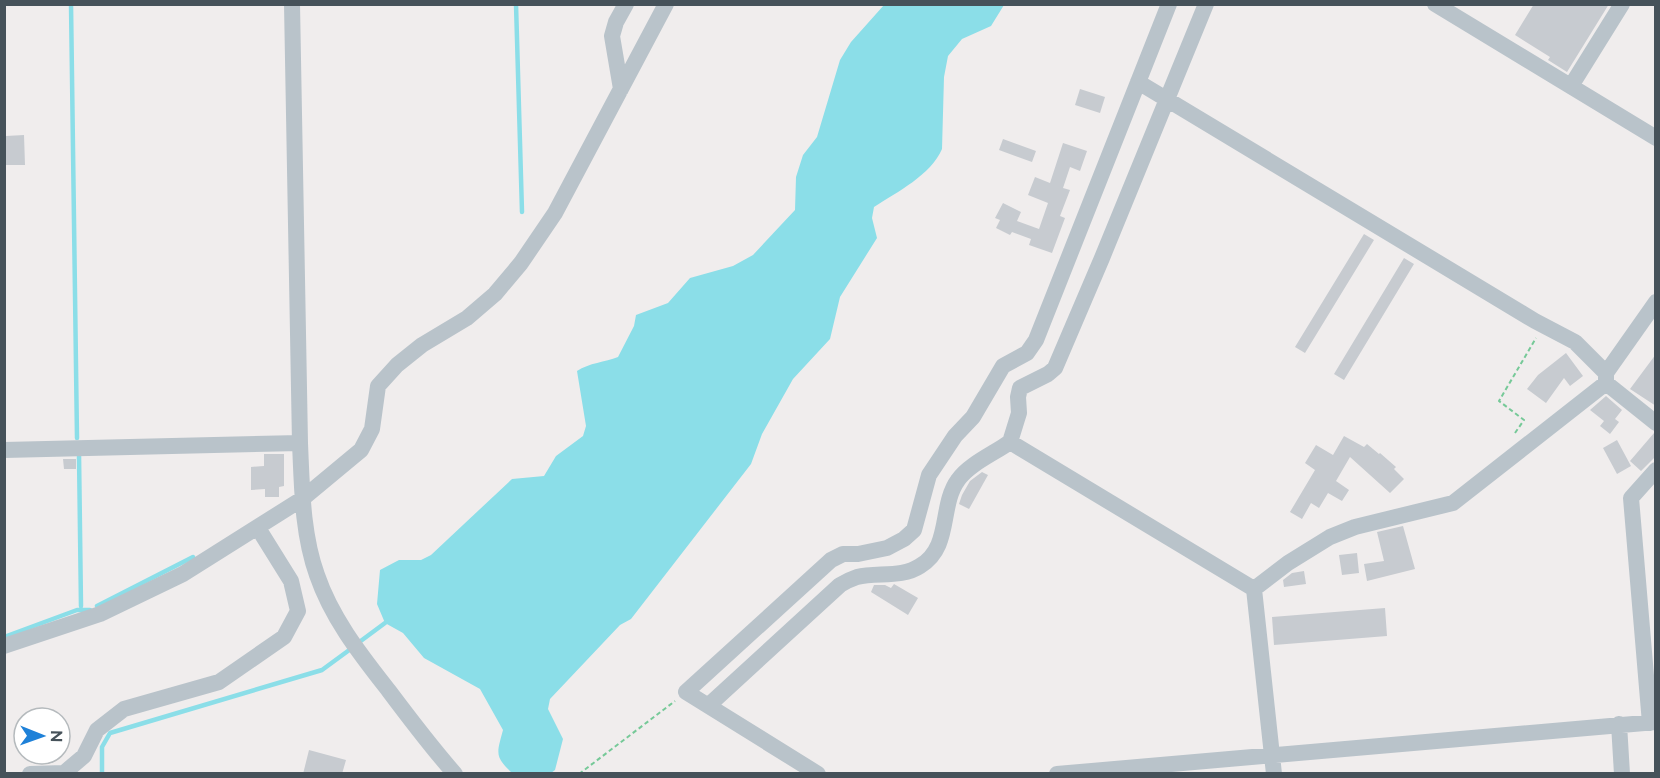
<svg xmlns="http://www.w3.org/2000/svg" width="1660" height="778" font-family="Raleway,sans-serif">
  <rect width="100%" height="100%" fill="#f0eded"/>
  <path fill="#8bdee8" d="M884 5H1004L991 26 962 39 948 56 944 77 942 149C931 175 897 192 874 207L872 218 877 238 840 297 830 339 793 379 762 434 751 464 631 619 620 625 550 699 548 709 563 739 555 770 551 773H512C494 756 497 753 503 730L480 689 424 658 403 633 385 623 377 604 380 570 399 560H421L431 555 512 479 544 476 556 456 583 436 586 426 577 371C589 363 605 362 618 357L634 326 636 315 668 303 690 278 733 266 753 255 795 210 796 177 803 155 817 137 840 60 851 42Z"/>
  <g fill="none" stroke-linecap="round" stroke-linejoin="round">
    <path stroke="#8bdee8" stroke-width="4.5" d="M71 4 77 438
      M516 4 522 212
      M79 454 81 606
      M97 606 193 557
      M4 637 77 610H90
      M358 643 385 623
      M102 774V747L110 733 322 670 352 648"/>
  </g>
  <path fill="#c7cbd0" d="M1534 4H1609L1567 72 1548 60 1550 57 1515 35Z
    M1080 89 1105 97 1100 113 1075 105Z
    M24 135 25 165H6V136Z
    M1003 139 1036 151 1032 162 999 150Z
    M1063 143 1087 151 1080 171 1070 167 1063 188 1070 190 1060 216 1065 218 1052 253 1029 245 1031 239 1012 232 1010 235 996 228 1000 220 995 218 1003 203 1021 212 1017 221 1039 229 1048 203 1028 195 1035 177 1050 183Z
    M1364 234 1374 240 1305 353 1295 347Z
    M1404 258 1414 264 1344 380 1334 374Z
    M1566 353 1583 376 1570 386 1564 378 1546 403 1527 389 1538 375Z
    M1656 354V406L1630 389Z
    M1606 396 1622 410 1615 419 1619 422 1610 434 1600 426 1604 421 1590 410Z
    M1654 433 1656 456 1641 471 1630 461Z
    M1344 436 1364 447 1367 444 1379 454 1380 453 1396 467 1394 469 1404 479 1390 493 1350 457 1336 481 1349 490 1342 501 1328 493 1319 508 1311 503 1302 519 1290 512 1315 470 1305 463 1316 445 1333 455Z
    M1617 440 1631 466 1617 474 1603 448Z
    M264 454H284V486L279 487V497H265V489L251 490V467L264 466Z
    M63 459H76V469H64Z
    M982 472 988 475 969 509 959 504 962 495 970 481Z
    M1403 526 1415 569 1367 581 1364 564 1384 561 1377 532Z
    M1357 553 1359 573 1342 575 1339 555Z
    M1304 571 1306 584 1284 587 1283 580 1292 573Z
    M894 584 918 598 908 615 871 592 874 585H885L891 588Z
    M1385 608 1387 636 1274 645 1272 617Z
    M309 750 346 760 342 774H303Z"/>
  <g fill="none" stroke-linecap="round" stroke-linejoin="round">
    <path stroke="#76c998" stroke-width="2" stroke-dasharray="4.5 3" stroke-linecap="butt" d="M1515 433 1524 420 1499 401 1536 338
      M579 774 675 701"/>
    <path stroke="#b9c3ca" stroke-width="16" d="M292 4 300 443C302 487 302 533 317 575 332 619 361 655 389 691 410 719 431 747 455 774
      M1435 4 1656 138
      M1138 82 1535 321 1575 342 1606 373
      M1571 86 1622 4
      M621 89 612 36 616 22 626 4
      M1606 383 1656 423
      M1010 442 1254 589
      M4 450 300 443
      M1254 589 1288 563 1330 537 1355 527 1453 503 1606 383V373L1656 302
      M1254 589 1274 774
      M4 646 100 614 183 574 302 499 361 450 372 429 378 386 397 365 422 345 467 318 495 294 521 263 555 213 666 4
      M709 705 840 585C845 582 851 579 857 577 877 572 902 578 920 566 952 547 939 506 958 480 969 464 995 453 1010 442L1019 413 1018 397 1020 388 1048 374 1055 368 1102 258 1206 4
      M1650 723 1631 498 1656 470
      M1619 724 1622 774
      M30 774 64 773 84 756 97 730 124 709 219 682 284 637 298 611 291 581 258 528
      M818 774 686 692 831 560 843 554H858L887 548 904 539 914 530 929 475 955 436 973 417 1003 366 1027 353 1036 340 1169 4
      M1057 774 1656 722"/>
  </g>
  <rect width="1660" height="778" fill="none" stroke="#46525a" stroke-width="12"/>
  <g transform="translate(42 736) rotate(91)"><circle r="28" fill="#ffffff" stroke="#b5babd" stroke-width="1.5"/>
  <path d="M0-4.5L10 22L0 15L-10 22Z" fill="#1f81d8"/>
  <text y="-9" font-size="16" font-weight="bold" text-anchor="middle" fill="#46525a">N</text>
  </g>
</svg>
